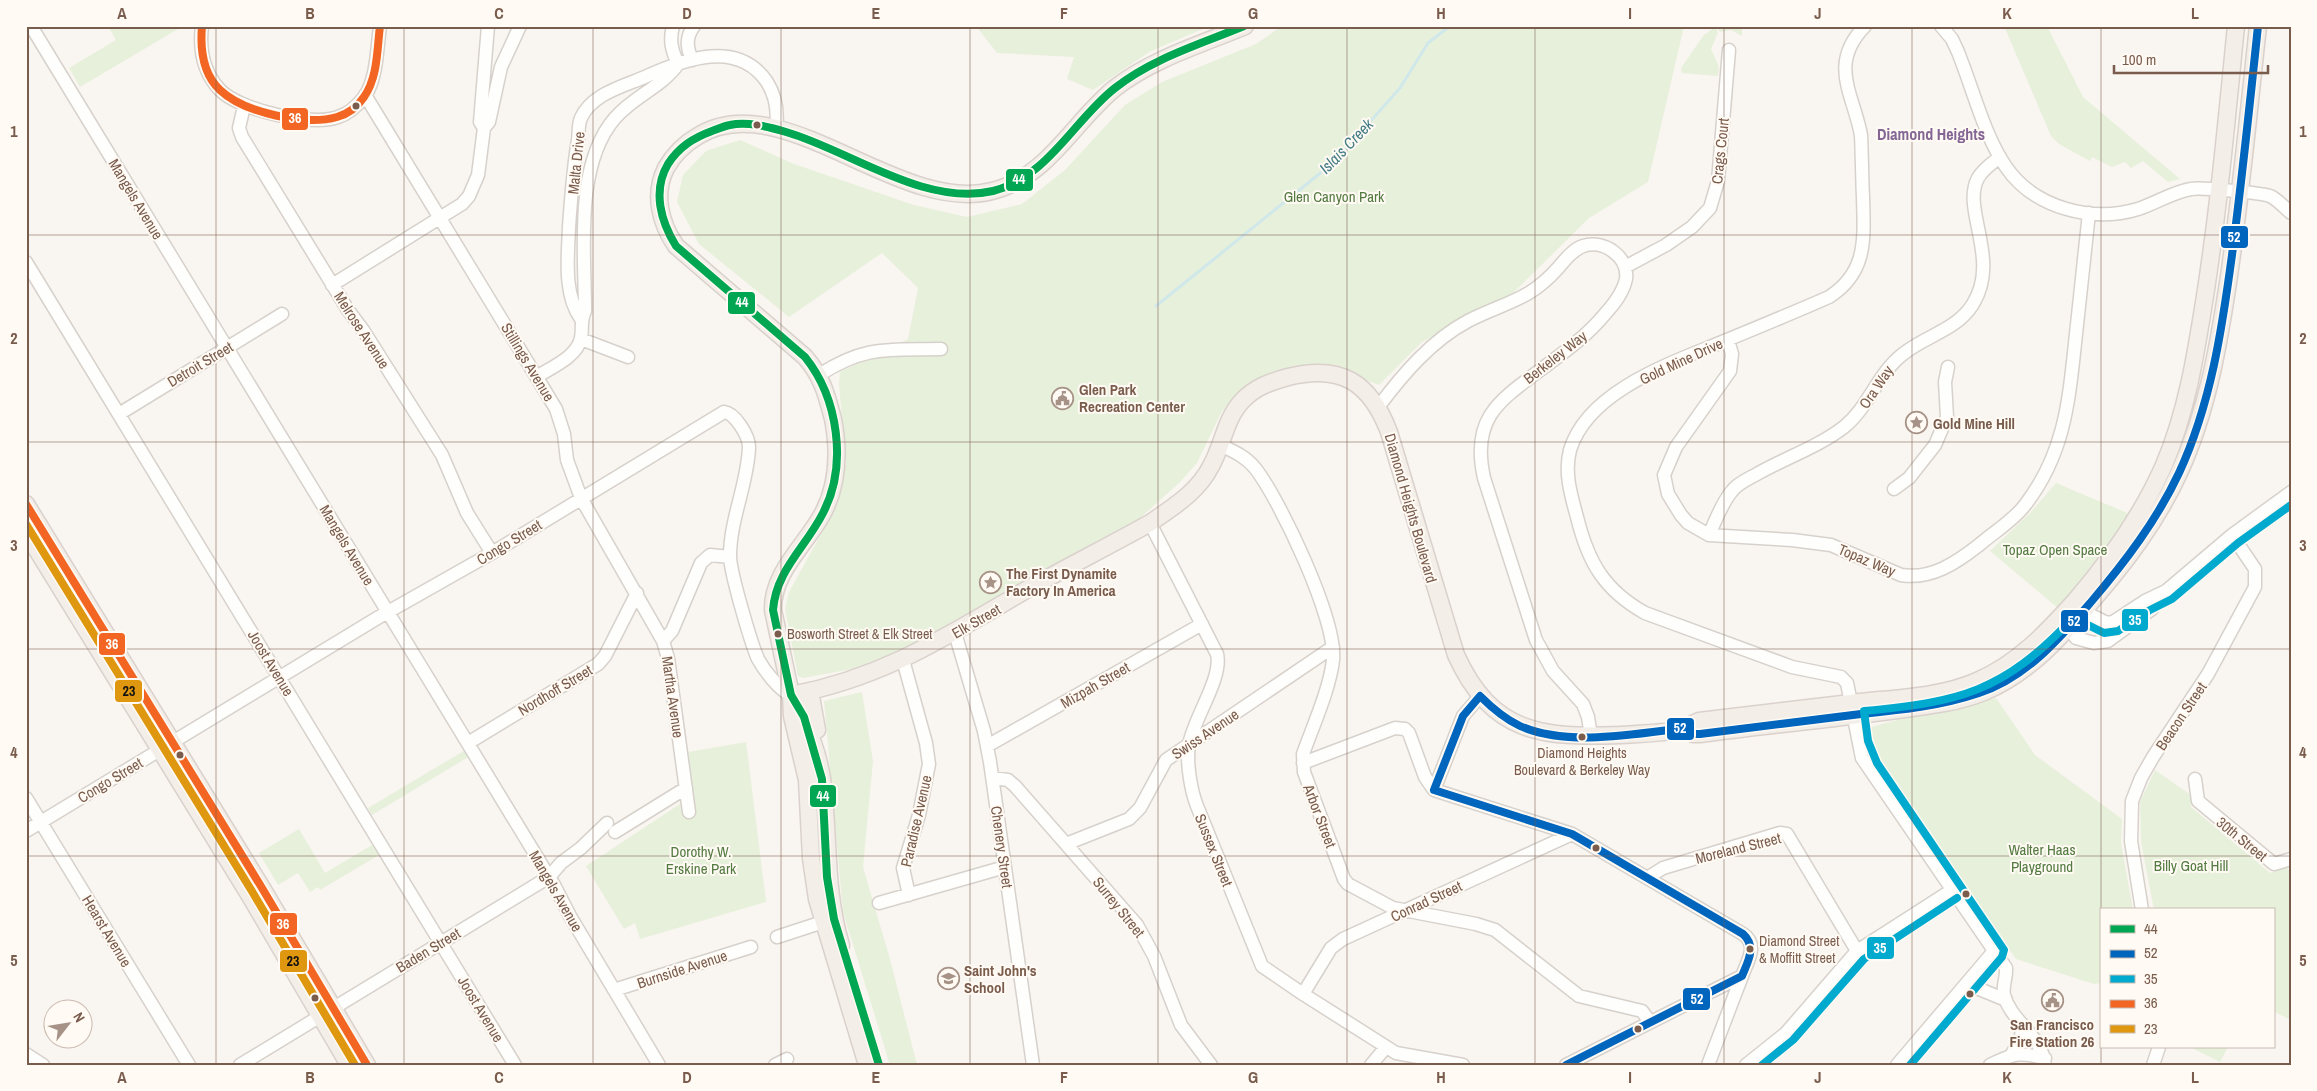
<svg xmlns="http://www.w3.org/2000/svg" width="2317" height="1091" font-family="'Archivo Narrow',sans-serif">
  <rect width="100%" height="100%" fill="#f9f5f0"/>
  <path fill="#e7f0db" d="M108 26H183L80 87 69 68 116 40Z
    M976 26H1210L1151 51 1093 90 1067 79 1074 57 997 53Z
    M1282 26H1684L1648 182 1589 218 1513 293 1422 342 1379 385 1341 371 1251 384 1232 398 1221 413 1197 463 1180 482 1138 520 927 639 897 654 858 668 803 678 798 676 785 609 789 592 825 527 846 463 839 384 840 372 908 339 918 288 882 253 789 317 699 244 677 202 683 175 706 151 740 140 794 164 914 205 967 217 1022 204 1065 170 1125 105 1162 82 1256 44Z
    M1716 26H1742V36L1731 30 1720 32Z
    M2004 26H2047L2083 97 2180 179 2168 182 2143 161 2131 168 2125 162 2112 167 2092 157 2090 161 2059 144 2051 136Z
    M1715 27 1718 33 1711 49 1719 67 1718 76 1682 73 1681 68 1704 35Z
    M2056 483 2132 515 2087 578 2059 609 1990 551 2030 513Z
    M862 692 873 761 863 867 890 959 917 1065H890L843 912 824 701Z
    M1996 698 2035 755 2122 819 2121 843 2133 910H2101V983L2094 984 2016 959 1976 901 1955 886 1871 764 1865 746 1864 729C1907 716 1952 709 1996 698Z
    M746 742 766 902 640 939 635 923 624 929 586 866 689 798 683 753Z
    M467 749 470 756 372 815 368 808Z
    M2155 770 2191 795V807L2270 873 2286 867 2291 872V1020L2273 1011V910H2154L2141 842 2140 802Z
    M299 829 325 873 372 845 379 855 320 890 318 887 310 892 298 873 278 885 259 853Z
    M2190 1047H2228L2220 1062Z"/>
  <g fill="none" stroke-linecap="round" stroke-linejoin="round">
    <path stroke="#d0e8ea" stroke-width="3" d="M1156 306 1334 162 1400 88 1428 43 1450 26"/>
    <defs>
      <path id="minor" d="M31 26 554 885 570 916 659 1065
        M202 26C199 50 203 72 220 90 239 110 312 127 338 117 348 114 358 105 365 96 377 78 377 48 380 26
        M673 26C669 41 672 51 678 64
        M1865 26C1828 64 1853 93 1861 135 1862 156 1862 177 1863 197 1864 238 1868 272 1829 297 1795 312 1761 326 1727 340 1674 362 1588 390 1570 450 1564 473 1571 495 1577 517 1588 562 1604 590 1645 613L1792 667 1841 677 1847 683 1862 758 2006 968C2007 977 2002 987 2004 995 2011 1022 2042 1035 2045 1065
        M1941 26 1952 39 1958 52C1973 89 1984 135 2006 167 2034 208 2092 223 2138 209 2156 203 2173 192 2191 189 2201 187 2261 193 2270 196 2277 199 2285 208 2291 213
        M692 60C687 48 685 38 694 26
        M365 95 556 409 564 434 567 460 581 498 663 641
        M244 106 239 128 242 137 348 310 363 330 442 455 467 513 492 553
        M484 128 480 122 488 26
        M26 262 515 1065
        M1625 267 1666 245 1692 227 1710 208 1718 181 1729 50
        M332 285 462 204 469 196 478 175 484 128 489 122 501 67 520 26
        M581 319C563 294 568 256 569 227 571 198 573 169 578 140 579 133 578 124 581 118 592 93 625 86 647 76 685 59 738 39 767 82 776 96 778 113 776 129
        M581 339 628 357
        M1728 340 1732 354 1730 371 1676 447 1664 475 1668 494 1681 515 1688 523 1709 535 1792 540 1831 545 1901 575C1931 580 1956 563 1979 545 1994 532 2013 521 2025 505 2066 452 2069 398 2076 334 2080 294 2085 253 2089 213
        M819 375C865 345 888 350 941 349
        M538 376C552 367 577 357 581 338 583 328 580 321 585 311 585 253 574 165 615 118 635 95 661 88 678 64
        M1379 406C1403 374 1432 340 1468 321 1505 302 1529 301 1558 268 1565 260 1572 250 1583 246 1604 239 1629 257 1626 279 1623 293 1614 304 1605 314 1586 337 1563 353 1539 371 1497 402 1471 420 1484 478L1536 640 1553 671 1583 704 1588 717 1591 736
        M119 414 282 314
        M1220 445C1233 451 1245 456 1255 468 1280 500 1337 620 1333 660 1330 688 1313 726 1303 754L1304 772 1344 879 1348 884 1393 908 1476 924 1495 930 1579 996 1642 1011 1650 1022
        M1894 489 1909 478 1935 445 1947 417 1945 382 1948 367
        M1150 523 1217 654C1223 678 1193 719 1189 745 1186 762 1191 791 1197 806L1262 966 1303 994 1396 1053 1463 1065
        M1709 535C1716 520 1721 504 1732 491 1738 483 1748 479 1757 474 1785 458 1818 447 1844 427 1869 407 1877 374 1903 354 1926 335 1956 331 1973 304 2001 259 1961 209 1978 178 1983 169 1992 163 2000 157
        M2166 591 2145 601 2113 622 2107 623 2083 611 2067 610 2069 628 2076 638 2094 643 2108 641 2152 609 2166 591 2232 535 2291 492
        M955 633 984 731 990 762 1033 1065
        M903 660 926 743 929 764 919 815 903 868 909 895
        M468 743 598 664 605 656 637 593
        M987 746 1202 624
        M1303 763 1395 728 1405 729 1409 733 1425 777 1434 790 1572 834 1743 934C1759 945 1747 962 1742 976L1566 1065
        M993 778 1008 780 1015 786 1137 925 1154 956 1181 1025 1211 1065
        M2195 779 2198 801 2274 864 2291 859
        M1434 790 1463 716 1480 696
        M26 798 189 1065
        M689 812 668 658 663 641 672 631 701 563 710 555 730 557
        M26 831 379 617 492 553 724 412C735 413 749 436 749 447 748 483 730 519 730 556 730 572 751 643 758 659 764 670 779 690 791 695
        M615 832 686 788
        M1066 844 1129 819 1140 808 1166 760 1333 647
        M1647 878 1663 868 1780 833 1787 834 1857 951
        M879 903 1005 867
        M2142 910 2131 841 2132 801 2141 778 2153 757 2208 674 2255 587V569L2232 535
        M777 937 823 922
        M1967 984 2006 1000
        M614 990 751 947
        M1303 994 1331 948 1343 939 1572 834
        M26 1054 43 1065
        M2012 1054 2021 1038 2022 1024
        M240 1065 549 877 561 863 581 848 607 823
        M775 1065 787 1059
        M1371 1065 1386 1047
        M1708 1065 1742 976
        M1746 1065 1786 1033 1857 951 1952 890
        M1897 1065 1994 951
        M1990 1065C2015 1053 2017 1052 2045 1058
        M2153 1065 2159 1047"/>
      <path id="major" d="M26 504 262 888 367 1065
        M26 532 250 896 349 1065
        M810 691 817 730
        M791 695C883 678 947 636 1026 590 1067 567 1109 546 1150 523 1173 507 1198 492 1211 466 1223 445 1225 419 1242 401 1255 387 1270 382 1288 377 1341 364 1370 382 1389 432L1456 655C1492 734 1542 738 1620 735 1635 734 1673 733 1685 728 1690 726 1693 723 1699 721 1749 715 1800 709 1851 703 1893 698 1938 698 1977 681 2017 664 2046 633 2075 601 2111 559 2142 515 2164 465 2187 411 2196 353 2205 296 2219 206 2227 116 2236 26
        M792 697C807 723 820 756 823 786 829 840 825 892 841 945
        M1685 728 1693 734H1700C1761 726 1821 720 1882 712 1916 707 1952 705 1984 692 2029 673 2060 638 2091 602 2126 562 2157 521 2179 473 2208 410 2219 343 2229 276 2241 193 2249 109 2258 26
        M867 1065 817 899 811 858 807 780 792 716 791 695 773 610C772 572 806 545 823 513 838 484 839 450 833 419 827 396 822 376 805 357L676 246C660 223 653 194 666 168 674 154 684 144 698 136 782 84 898 215 992 191 1047 178 1074 121 1115 88 1152 59 1202 44 1245 26"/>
    </defs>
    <use href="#minor" stroke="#d7d1cb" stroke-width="15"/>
    <use href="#major" stroke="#dad1cc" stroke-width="19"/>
    <use href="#minor" stroke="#fefefd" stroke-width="12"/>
    <use href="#major" stroke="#f3eee8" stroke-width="16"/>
    <defs>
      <path id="bus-1" d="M879 1065 834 919 827 877 822 779 804 717 791 695 773 610C776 570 806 547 823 513 848 465 838 398 805 357L676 246C661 222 652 191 668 164 679 147 693 138 712 131 718 129 724 126 730 125 747 121 769 127 786 132 849 150 924 207 993 191 1048 177 1074 120 1115 88 1153 58 1201 44 1244 26"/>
      <path id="bus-2" d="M1480 696C1492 708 1505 719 1520 726 1567 747 1635 734 1685 728L1693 734H1700C1754 727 1807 721 1861 714 1901 710 1941 706 1979 693 2026 678 2060 638 2091 602 2125 562 2157 520 2179 473 2211 404 2222 329 2232 255 2242 179 2250 103 2258 26
        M1434 790 1572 834 1743 934C1757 947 1748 961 1742 976L1566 1065
        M1434 790 1463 716 1480 696"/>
      <path id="bus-3" d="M1762 1065 1793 1040 1864 959 1957 898
        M1910 1065 2002 957 2004 950 1877 763 1868 741 1864 711C1960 702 2003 692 2071 620L2080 621 2104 633 2118 631 2150 610 2172 599 2238 543 2291 505"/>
      <path id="bus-4" d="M202 26C200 49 203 74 220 90 244 113 306 126 337 117 348 114 358 106 364 97 378 77 377 49 380 26
        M26 504 262 888 367 1065"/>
      <path id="bus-5" d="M26 524 253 893 355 1065"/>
    </defs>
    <use href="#bus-1" stroke="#fffaf3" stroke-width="11"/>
    <use href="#bus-2" stroke="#fffaf3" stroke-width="11"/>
    <use href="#bus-3" stroke="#fffaf3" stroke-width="11"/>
    <use href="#bus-4" stroke="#fffaf3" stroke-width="11"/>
    <use href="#bus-5" stroke="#fffaf3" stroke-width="11"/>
    <use href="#bus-1" stroke="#00a651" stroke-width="8"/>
    <use href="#bus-2" stroke="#0065bd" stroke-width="8"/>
    <use href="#bus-3" stroke="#00a9ce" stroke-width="8"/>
    <use href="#bus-4" stroke="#f26522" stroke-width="8"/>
    <use href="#bus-5" stroke="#de970f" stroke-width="8"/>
  </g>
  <path fill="none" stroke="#7a5c4d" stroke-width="1" stroke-opacity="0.55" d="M216 26V1065M404 26V1065M593 26V1065M781 26V1065M970 26V1065M1158 26V1065M1347 26V1065M1535 26V1065M1724 26V1065M1912 26V1065M2101 26V910M26 235H2291M26 442H2291M26 649H2291M26 856H2291M2101 1047V1065"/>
  <defs>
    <symbol id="civic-ring" viewBox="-11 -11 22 22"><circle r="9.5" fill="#fffaf3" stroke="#a69286" stroke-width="1.5"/><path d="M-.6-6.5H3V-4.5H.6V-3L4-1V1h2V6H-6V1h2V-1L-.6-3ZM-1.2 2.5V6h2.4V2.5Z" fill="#a69286"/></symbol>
    <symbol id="sight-ring" viewBox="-11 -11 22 22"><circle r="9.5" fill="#fffaf3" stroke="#a69286" stroke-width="1.5"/><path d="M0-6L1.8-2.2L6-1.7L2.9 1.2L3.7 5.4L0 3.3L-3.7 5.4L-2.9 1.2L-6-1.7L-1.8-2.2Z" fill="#a69286"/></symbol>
    <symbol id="school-ring" viewBox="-11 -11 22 22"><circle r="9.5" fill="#fffaf3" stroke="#a69286" stroke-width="1.5"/><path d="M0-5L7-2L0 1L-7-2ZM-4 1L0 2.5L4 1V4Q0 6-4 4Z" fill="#a69286"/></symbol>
  </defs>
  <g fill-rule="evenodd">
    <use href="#civic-ring" x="1050" y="386" width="25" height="25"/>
    <use href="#sight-ring" x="1904" y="410" width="25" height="25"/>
    <use href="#sight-ring" x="978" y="570" width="25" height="25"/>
    <use href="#school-ring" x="936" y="966" width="25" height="25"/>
    <use href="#civic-ring" x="2040" y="988" width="25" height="25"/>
  </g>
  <g fill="#7a5c4d" stroke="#fffaf3" stroke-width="2">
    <circle cx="356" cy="106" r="4.5"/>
    <circle cx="757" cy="125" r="4.5"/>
    <circle cx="778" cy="634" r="4.5"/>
    <circle cx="1582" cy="737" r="4.5"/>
    <circle cx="180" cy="755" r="4.5"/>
    <circle cx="1596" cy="848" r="4.5"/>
    <circle cx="1966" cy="894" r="4.5"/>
    <circle cx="1750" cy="949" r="4.5"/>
    <circle cx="1970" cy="994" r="4.5"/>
    <circle cx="315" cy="998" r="4.5"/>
    <circle cx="1638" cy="1029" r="4.5"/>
  </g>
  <g text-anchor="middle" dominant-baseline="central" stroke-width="4" stroke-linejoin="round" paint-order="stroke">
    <g font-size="14" fill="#7a5c4d" stroke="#fffaf3" text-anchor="start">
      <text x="787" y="634">Bosworth Street &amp; Elk Street</text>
      <text x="1582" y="753" text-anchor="middle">Diamond Heights<tspan x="1582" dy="17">Boulevard &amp; Berkeley Way</tspan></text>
      <text x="1759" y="941">Diamond Street<tspan x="1759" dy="17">&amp; Moffitt Street</tspan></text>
    </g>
    <g font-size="15" fill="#7a5c4d" stroke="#fffaf3">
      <text transform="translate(1720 151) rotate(-84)">Crags Court</text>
      <text transform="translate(576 163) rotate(-84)">Malta Drive</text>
      <text transform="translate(136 199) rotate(59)">Mangels Avenue</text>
      <text transform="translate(362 330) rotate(57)">Melrose Avenue</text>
      <text transform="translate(1555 357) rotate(-38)">Berkeley Way</text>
      <text transform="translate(1681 361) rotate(-25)">Gold Mine Drive</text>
      <text transform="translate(528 362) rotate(59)">Stillings Avenue</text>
      <text transform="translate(200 364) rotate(-31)">Detroit Street</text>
      <text transform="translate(1876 387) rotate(-56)">Ora Way</text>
      <text transform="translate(1411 508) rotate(74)">Diamond Heights Boulevard</text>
      <text transform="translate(509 542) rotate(-31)">Congo Street</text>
      <text transform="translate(347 545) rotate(59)">Mangels Avenue</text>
      <text transform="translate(1867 560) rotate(23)">Topaz Way</text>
      <text transform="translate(976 621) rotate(-30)">Elk Street</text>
      <text transform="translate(271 663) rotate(59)">Joost Avenue</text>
      <text transform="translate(1095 685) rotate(-30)">Mizpah Street</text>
      <text transform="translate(555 690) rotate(-31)">Nordhoff Street</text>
      <text transform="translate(673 697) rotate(82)">Martha Avenue</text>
      <text transform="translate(2181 716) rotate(-56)">Beacon Street</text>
      <text transform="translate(1205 734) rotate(-34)">Swiss Avenue</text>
      <text transform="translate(110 780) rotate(-31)">Congo Street</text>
      <text transform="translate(1320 816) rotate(69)">Arbor Street</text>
      <text transform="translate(916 821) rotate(-77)">Paradise Avenue</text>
      <text transform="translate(2242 839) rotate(39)">30th Street</text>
      <text transform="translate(1002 847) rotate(82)">Chenery Street</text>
      <text transform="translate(1738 848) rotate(-14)">Moreland Street</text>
      <text transform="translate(1214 850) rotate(68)">Sussex Street</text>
      <text transform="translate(556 891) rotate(60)">Mangels Avenue</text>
      <text transform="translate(1426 901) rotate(-25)">Conrad Street</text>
      <text transform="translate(1119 907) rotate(51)">Surrey Street</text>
      <text transform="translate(107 931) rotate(59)">Hearst Avenue</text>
      <text transform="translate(428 950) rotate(-31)">Baden Street</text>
      <text transform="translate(682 969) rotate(-18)">Burnside Avenue</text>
      <text transform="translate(481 1009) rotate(59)">Joost Avenue</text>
    </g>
    <g font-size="15" fill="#537a41" stroke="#fffaf3">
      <text x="1334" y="196">Glen Canyon Park</text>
      <text x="2055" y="549">Topaz Open Space</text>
      <text x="2042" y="849">Walter Haas<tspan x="2042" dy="17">Playground</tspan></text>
      <text x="701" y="851">Dorothy W.<tspan x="701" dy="17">Erskine Park</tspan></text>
      <text x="2191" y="865">Billy Goat Hill</text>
    </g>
    <g font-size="15" font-weight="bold" fill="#7a5c4d" stroke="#fffaf3" text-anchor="start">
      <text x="1079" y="389">Glen Park<tspan x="1079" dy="17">Recreation Center</tspan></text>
      <text x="1933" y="423">Gold Mine Hill</text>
      <text x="1006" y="573">The First Dynamite<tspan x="1006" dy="17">Factory In America</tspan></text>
      <text x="964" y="970">Saint John's<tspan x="964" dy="17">School</tspan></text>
      <text x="2052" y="1024" text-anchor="middle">San Francisco<tspan x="2052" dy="17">Fire Station 26</tspan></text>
    </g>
    <g font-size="16" font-weight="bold" fill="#846695" stroke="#fffaf3">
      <text x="1931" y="134">Diamond Heights</text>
    </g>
    <g font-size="16" font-style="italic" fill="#437c86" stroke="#fffaf3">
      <text transform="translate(1346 146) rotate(-46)">Islais Creek</text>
    </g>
  </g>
  <g stroke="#fffaf3" stroke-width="2">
    <rect x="281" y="107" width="28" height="24" rx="5" fill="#f26522"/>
    <rect x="1005" y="168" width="29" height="24" rx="5" fill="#00a651"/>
    <rect x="2220" y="225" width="29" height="24" rx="5" fill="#0065bd"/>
    <rect x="727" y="291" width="29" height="24" rx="5" fill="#00a651"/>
    <rect x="2121" y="608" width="28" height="24" rx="5" fill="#00a9ce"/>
    <rect x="2060" y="609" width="29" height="24" rx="5" fill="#0065bd"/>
    <rect x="98" y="632" width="28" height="24" rx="5" fill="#f26522"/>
    <rect x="114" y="679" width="29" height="24" rx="5" fill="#de970f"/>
    <rect x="1666" y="717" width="29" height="24" rx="5" fill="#0065bd"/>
    <rect x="809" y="784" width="28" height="24" rx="5" fill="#00a651"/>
    <rect x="269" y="912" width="29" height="24" rx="5" fill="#f26522"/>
    <rect x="1866" y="936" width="29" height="24" rx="5" fill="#00a9ce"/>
    <rect x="279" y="949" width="29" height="24" rx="5" fill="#de970f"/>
    <rect x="1682" y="987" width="29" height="24" rx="5" fill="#0065bd"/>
  </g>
  <g font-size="14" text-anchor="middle" font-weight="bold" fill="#fff">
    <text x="295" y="123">36</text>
    <text x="1019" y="184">44</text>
    <text x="2234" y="242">52</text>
    <text x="742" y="307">44</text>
    <text x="2135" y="625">35</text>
    <text x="2074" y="626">52</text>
    <text x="112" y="649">36</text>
    <text x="1680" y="733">52</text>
    <text x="823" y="801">44</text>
    <text x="283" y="929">36</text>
    <text x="1880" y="953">35</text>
    <text x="1697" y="1004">52</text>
  </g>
  <g font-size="14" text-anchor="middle" font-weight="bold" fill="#111">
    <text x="129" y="696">23</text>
    <text x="293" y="966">23</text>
  </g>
  <rect width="2317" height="1091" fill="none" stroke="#fffaf3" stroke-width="55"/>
  <rect x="2100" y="908" width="175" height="140" fill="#fffaf3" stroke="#cabbb1"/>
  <rect x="2110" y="925" width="25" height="8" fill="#00a651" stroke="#cabbb1"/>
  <text x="2144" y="934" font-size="15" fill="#7a5c4d">44</text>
  <rect x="2110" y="950" width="25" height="8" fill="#0065bd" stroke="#cabbb1"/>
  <text x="2144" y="958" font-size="15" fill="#7a5c4d">52</text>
  <rect x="2110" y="975" width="25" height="8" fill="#00a9ce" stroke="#cabbb1"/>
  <text x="2144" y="984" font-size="15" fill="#7a5c4d">35</text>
  <rect x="2110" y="1000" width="25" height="8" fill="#f26522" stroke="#cabbb1"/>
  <text x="2144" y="1008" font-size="15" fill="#7a5c4d">36</text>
  <rect x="2110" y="1025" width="25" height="8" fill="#de970f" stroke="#cabbb1"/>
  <text x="2144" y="1034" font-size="15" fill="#7a5c4d">23</text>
  <g transform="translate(68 1024) rotate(59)"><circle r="24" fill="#fffaf3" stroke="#cabbb1"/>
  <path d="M0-4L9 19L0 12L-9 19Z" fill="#a69286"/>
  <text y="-8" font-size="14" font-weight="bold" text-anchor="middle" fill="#7a5c4d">N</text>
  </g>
  <path d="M2114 65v8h154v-8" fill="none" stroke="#7a5c4d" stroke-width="2.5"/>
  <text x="2122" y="65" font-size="15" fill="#7a5c4d" stroke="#fffaf3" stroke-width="4" paint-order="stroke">100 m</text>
  <rect x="28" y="28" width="2262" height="1036" fill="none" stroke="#7a5c4d" stroke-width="2"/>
  <g font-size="16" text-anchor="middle" font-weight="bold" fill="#7a5c4d">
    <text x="122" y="19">A</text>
    <text x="310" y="19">B</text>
    <text x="499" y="19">C</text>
    <text x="687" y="19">D</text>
    <text x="876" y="19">E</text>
    <text x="1064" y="19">F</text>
    <text x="1253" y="19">G</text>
    <text x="1441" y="19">H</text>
    <text x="1630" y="19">I</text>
    <text x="1818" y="19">J</text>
    <text x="2007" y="19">K</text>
    <text x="2195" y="19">L</text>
    <text x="14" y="137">1</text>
    <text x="2303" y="137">1</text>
    <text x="14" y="344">2</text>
    <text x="2303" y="344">2</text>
    <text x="14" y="551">3</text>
    <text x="2303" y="551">3</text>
    <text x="14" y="758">4</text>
    <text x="2303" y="758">4</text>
    <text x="14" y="966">5</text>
    <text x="2303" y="966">5</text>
    <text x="122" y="1083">A</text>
    <text x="310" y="1083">B</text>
    <text x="499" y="1083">C</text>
    <text x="687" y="1083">D</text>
    <text x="876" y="1083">E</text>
    <text x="1064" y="1083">F</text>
    <text x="1253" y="1083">G</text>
    <text x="1441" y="1083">H</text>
    <text x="1630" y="1083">I</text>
    <text x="1818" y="1083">J</text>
    <text x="2007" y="1083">K</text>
    <text x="2195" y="1083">L</text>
  </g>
</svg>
